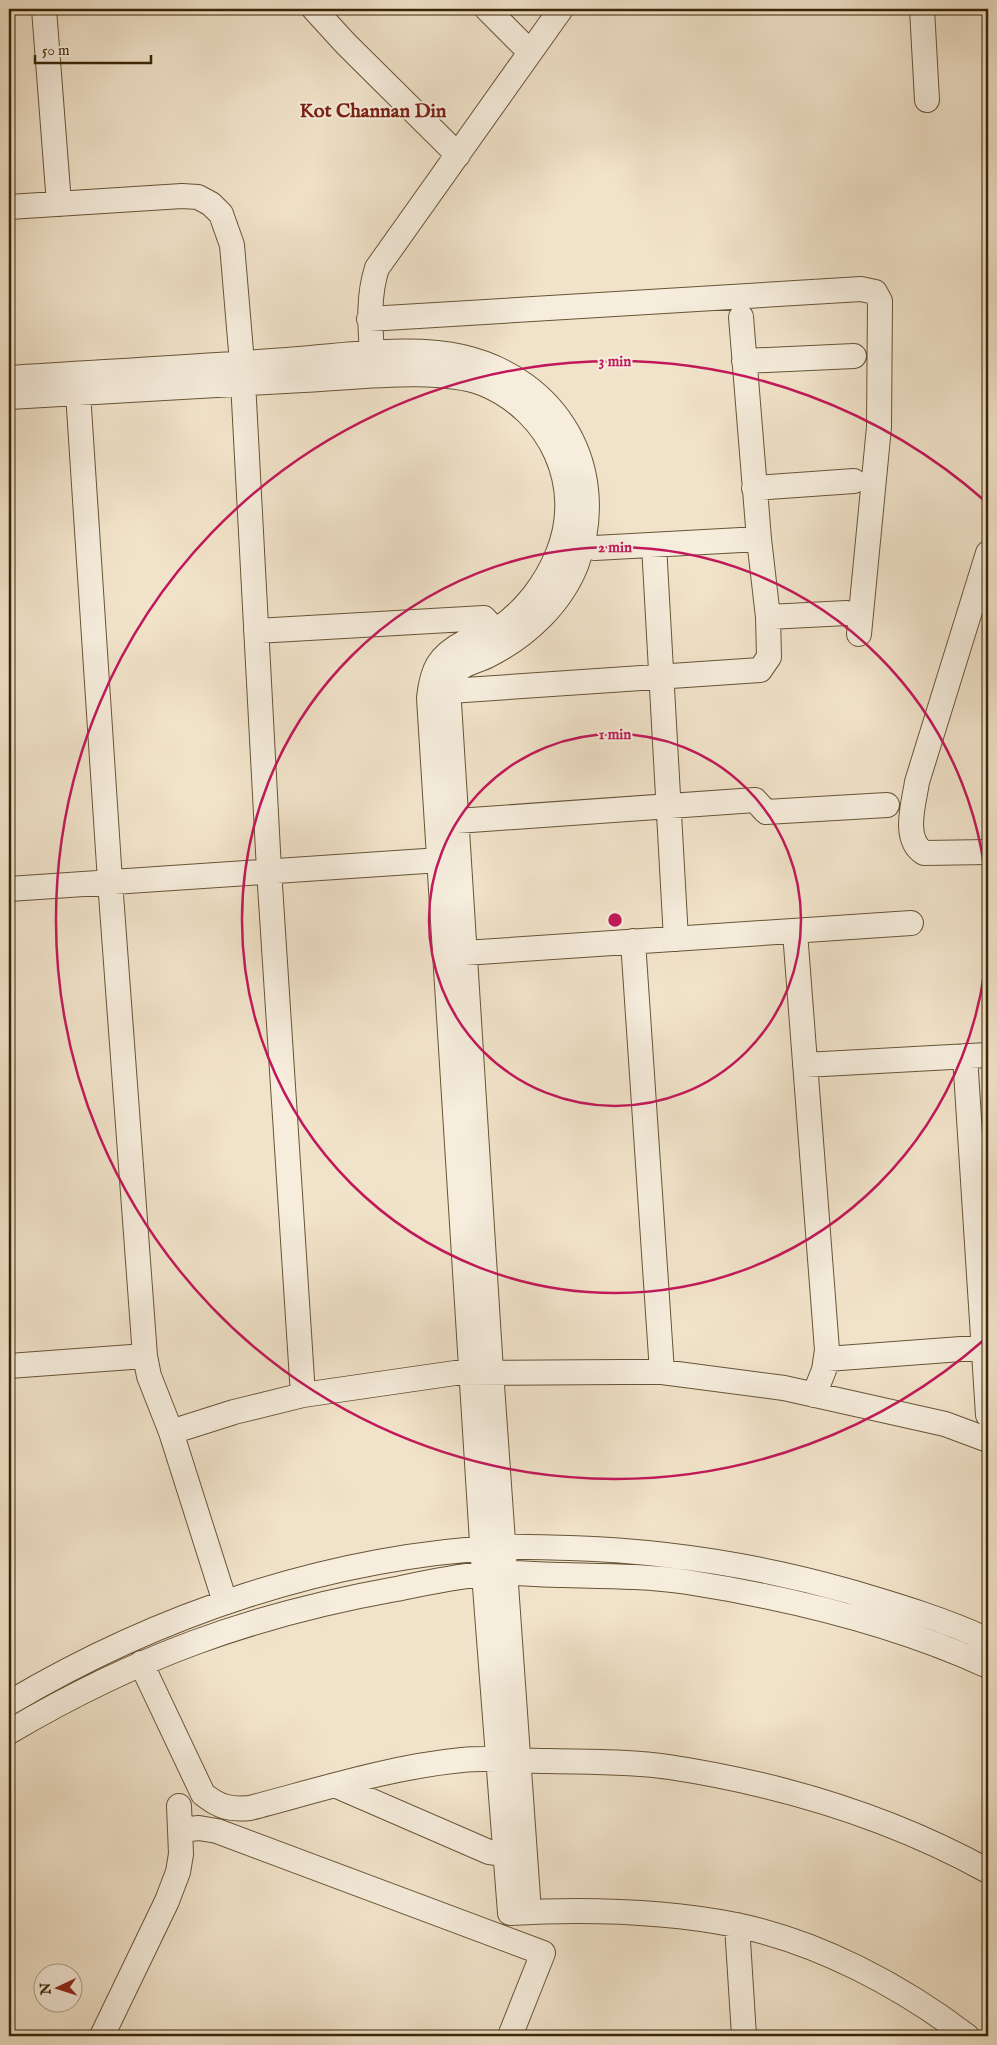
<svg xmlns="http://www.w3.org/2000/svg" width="997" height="2045" font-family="'IM FELL English',serif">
  <rect width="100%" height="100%" fill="#f1e3ca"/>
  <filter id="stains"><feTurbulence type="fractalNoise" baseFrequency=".004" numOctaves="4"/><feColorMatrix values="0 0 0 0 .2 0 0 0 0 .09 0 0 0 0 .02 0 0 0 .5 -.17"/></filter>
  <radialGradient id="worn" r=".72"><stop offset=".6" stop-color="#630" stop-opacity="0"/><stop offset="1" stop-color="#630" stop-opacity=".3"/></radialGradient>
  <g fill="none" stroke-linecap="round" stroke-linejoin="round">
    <defs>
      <path id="minor" d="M44 9 59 204
        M314 9 346 44 458 155
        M487 9 530 52
        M922 9 927 100
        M9 207 182 196 198 197 211 204 221 214 232 245 242 363 269 870 303 1395
        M369 319 861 289 875 292 880 301 879 427 859 634
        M372 354C370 324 368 296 377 268L561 9
        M744 361 854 356
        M9 378C101 372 194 367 287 360 338 356 413 345 462 357 558 379 610 469 577 563 562 603 527 636 489 655 479 661 465 662 457 671 450 680 450 693 449 703L491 1371 529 1912
        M78 393 110 881 145 1356 149 1376 171 1432 225 1602
        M9 397C107 392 205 386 303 380 352 378 440 366 484 384 551 412 585 486 558 553 546 583 525 611 498 629 487 635 475 637 465 642 438 656 432 670 429 698L484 1574 510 1913C583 1909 664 1911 736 1925 819 1942 901 1986 967 2036
        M754 488 854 481
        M583 544 595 548 759 539 741 317
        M654 545 676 939
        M988 553 917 782C914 803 902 839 924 853L988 852
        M768 617 847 613
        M256 631 484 618 495 630
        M450 691 760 670 769 657 768 617 759 539
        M457 821 755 800 766 812 887 805
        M9 889 455 859
        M795 932 827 1350 824 1370 814 1395
        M633 941 662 1372
        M449 954 911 923
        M965 1056 988 1415
        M805 1065 988 1055
        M827 1359 988 1347
        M9 1366 145 1356
        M171 1432 234 1412 303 1395 455 1373 621 1372H662L784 1388 945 1424 988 1440
        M141 1663 203 1794C219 1807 230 1810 250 1808 319 1790 390 1767 462 1760 490 1757 519 1761 547 1761 587 1762 629 1761 669 1767 780 1784 890 1817 988 1871
        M9 1703C159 1614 327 1557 503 1547 525 1546 548 1548 570 1548 665 1551 756 1565 848 1591 895 1605 943 1619 988 1640
        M9 1732C136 1657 251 1615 396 1589 425 1583 453 1577 482 1574 509 1571 537 1575 564 1575 605 1576 647 1576 687 1582 789 1598 894 1623 988 1666
        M337 1786 489 1852 505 1854
        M181 1830 199 1828 217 1831 543 1953 510 2036
        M737 1925 744 2036
        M102 2036 167 1901 178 1872 181 1854 179 1806"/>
    </defs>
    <use href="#minor" stroke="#685436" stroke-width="26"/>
    <use href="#minor" stroke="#f6eddd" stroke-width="24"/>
  </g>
  <g fill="none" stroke="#c2185b" stroke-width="2.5">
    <circle cx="615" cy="920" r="186"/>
    <circle cx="615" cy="920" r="373"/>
    <path d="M985 1339A559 559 0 1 1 985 501"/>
  </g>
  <g text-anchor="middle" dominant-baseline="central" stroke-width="4" stroke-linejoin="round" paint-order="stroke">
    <g font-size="20" font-weight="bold" fill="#7a1f14" stroke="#f6eddd">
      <text x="373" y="111">Kot Channan Din</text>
    </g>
  </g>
  <circle cx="615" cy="920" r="8" fill="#c2185b" stroke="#f6eddd" stroke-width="2.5"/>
  <g font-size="15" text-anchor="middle" font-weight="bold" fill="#c2185b" stroke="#f6eddd" stroke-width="4" stroke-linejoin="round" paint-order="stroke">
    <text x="615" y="366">3 min</text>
    <text x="615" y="552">2 min</text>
    <text x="615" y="739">1 min</text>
  </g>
  <rect width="997" height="2045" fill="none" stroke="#f1e3ca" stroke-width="30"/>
  <rect x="10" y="10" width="977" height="2025" fill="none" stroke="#3a2505" stroke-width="2.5"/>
  <rect x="15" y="15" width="967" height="2015" fill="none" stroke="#3a2505"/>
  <g transform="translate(58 1988) rotate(266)"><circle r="24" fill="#f6eddd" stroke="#ab9d87"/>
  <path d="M0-4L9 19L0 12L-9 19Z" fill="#8f2418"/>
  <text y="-8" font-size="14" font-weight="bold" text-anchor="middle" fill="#3a2505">N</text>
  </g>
  <path d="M35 55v8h116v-8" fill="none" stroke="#3a2505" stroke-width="2.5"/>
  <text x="42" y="55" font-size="15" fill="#3a2505" stroke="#f6eddd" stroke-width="4" paint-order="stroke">50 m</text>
  <rect width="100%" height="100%" filter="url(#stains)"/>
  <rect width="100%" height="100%" fill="url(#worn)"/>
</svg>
